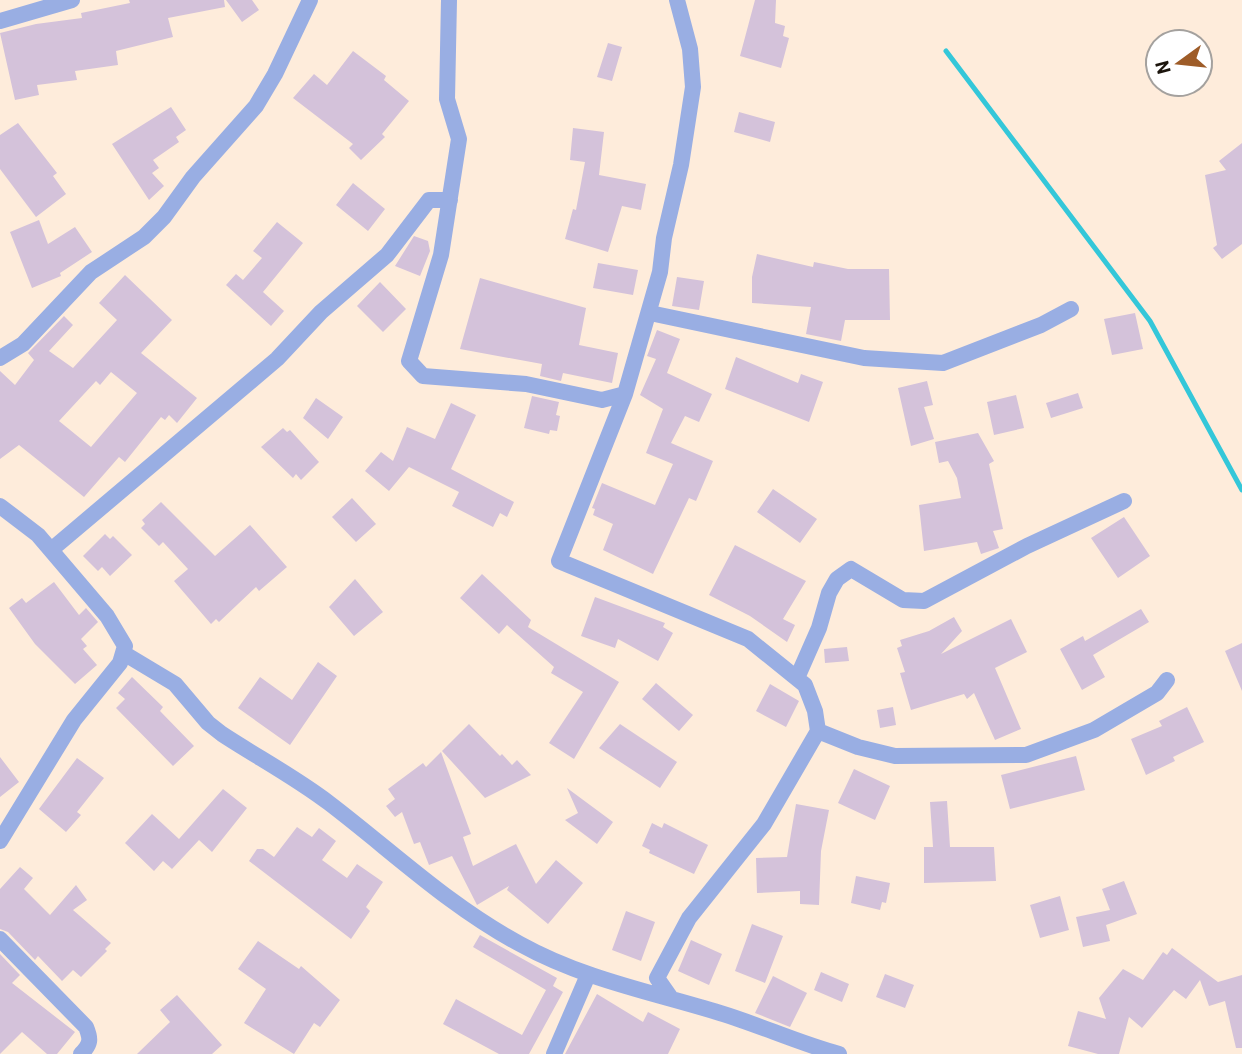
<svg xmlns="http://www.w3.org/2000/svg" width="1242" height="1054" font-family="Barlow,sans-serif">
  <rect width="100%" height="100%" fill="#feecdb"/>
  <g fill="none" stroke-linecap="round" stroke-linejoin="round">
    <path stroke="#34c7d9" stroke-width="5" d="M946 51 1150 321 1242 490"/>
  </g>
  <path fill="#d4c2da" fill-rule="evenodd" d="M129 0H224L225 7 168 18 173 37 116 51 118 65 75 71 77 80 37 85 39 95 15 100 0 33 36 24 82 18 81 13 130 3Z
    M226 0H252L259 10 242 22Z
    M755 0H776L775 23 785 26 783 36 789 38 781 68 740 56Z
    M608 43 622 47 612 81 597 77Z
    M353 51 386 76 384 80 409 101 382 134 385 137 361 160 349 148 353 144 293 98 314 74 327 85Z
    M171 107 186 130 176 137 179 142 153 160 159 168 152 173 164 186 149 200 112 144Z
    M739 112 775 122 770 142 734 132Z
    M18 123 57 173 53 176 66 194 36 217 0 169V135Z
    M573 128 604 132 599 175 646 184 641 210 622 206 608 252 565 239 573 209 576 210 585 162 570 160Z
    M1242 143V244L1222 259 1213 248 1217 245 1205 175 1226 170 1219 161Z
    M353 183 385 209 368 231 336 205Z
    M39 220 48 244 75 227 92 252 60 273 61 276 32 288 10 232Z
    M277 222 303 243 263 292 284 311 271 326 226 285 236 274 243 280 262 258 253 251Z
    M414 236 428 241 430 251 420 276 395 266Z
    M757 254 813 267 814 262 848 269H889L890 320H845L841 341 806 334 811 307 752 303V277Z
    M598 263 638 270 633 295 593 288Z
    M125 275 172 320 141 353 197 398 177 423 169 415 165 420 161 417 125 462 119 457 84 497 19 445 0 459V371L15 385 34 360 28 353 64 316 73 325 49 351 73 368 117 320 99 303ZM111 372 137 393 91 447 59 421 96 381 100 385Z
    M677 277 704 281 699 310 672 306Z
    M480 278 586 308 579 345 618 353 612 383 563 373 561 381 540 376 542 364 460 349Z
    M380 282 406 309 383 332 357 306Z
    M1135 313 1143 349 1112 355 1104 319Z
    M657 330 680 339 667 373 712 394 699 422 685 416 671 443 713 461 696 501 689 498 653 574 603 550 613 524 593 515 595 509 592 508 602 483 655 505 673 464 646 453 663 409 640 395 656 359 647 356Z
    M736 357 798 383 801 374 823 382 809 422 725 389Z
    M927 381 933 405 924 407 934 439 911 446 898 388Z
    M1078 393 1083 408 1051 418 1046 403Z
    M1016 395 1024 428 994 435 987 402Z
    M532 396 559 402 556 415 560 416 557 431 550 430 549 434 524 428Z
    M316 398 343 417 328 439 303 418Z
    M451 403 476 415 451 469 514 502 507 517 500 513 493 527 452 506 459 492 409 467 389 491 365 471 381 452 393 461 407 427 435 439Z
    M283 428 287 432 290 430 319 462 301 480 296 474 293 478 261 447Z
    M978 433 994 461 989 464 1003 529 993 531 999 548 981 554 977 542 924 551 919 505 961 498 957 478 948 461 939 463 935 442Z
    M773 489 817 519 800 543 757 512Z
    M352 498 376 524 356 542 332 517Z
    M161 502 215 556 250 525 287 567 259 591 256 587 219 622 216 619 211 624 174 581 188 569 163 542 159 546 141 528 145 524 142 520Z
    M1124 517 1150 556 1118 578 1091 538Z
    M105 534 110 539 113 536 132 555 110 576 102 567 98 571 83 556Z
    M735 545 806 581 783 619 795 625 787 642 750 616 709 595Z
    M482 574 531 620 528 627 619 682 574 759 549 743 583 692 551 673 554 667 507 625 499 634 460 598Z
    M355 579 383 612 354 636 329 607Z
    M54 582 79 615 86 608 98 622 81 639 87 646 83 649 97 665 75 684 35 644 9 608 22 598 26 603Z
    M595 597 665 623 663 627 673 633 658 661 618 639 615 648 581 636Z
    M1141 609 1149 622 1093 655 1105 677 1082 690 1060 649 1083 636 1085 641Z
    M954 617 962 631 941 654 1011 619 1027 652 995 668 1021 729 995 740 974 693 967 699 964 694 911 710 900 673 905 672 897 648 902 646 900 640 929 631Z
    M1242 643V691L1225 651Z
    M847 647 849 661 825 663 824 649Z
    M318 662 337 676 290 745 238 708 260 677 292 700Z
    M132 677 163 707 160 711 194 746 173 766 116 708 125 699 118 693Z
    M656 683 693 715 679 731 642 699Z
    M770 684 799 701 786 727 756 711Z
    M893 707 896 725 880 728 877 710Z
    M1187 707 1204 742 1173 757 1175 761 1146 775 1131 739 1162 726 1159 721Z
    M469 724 500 756 502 754 512 765 517 760 531 775 485 798 442 751Z
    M620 724 677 762 660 788 599 748Z
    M441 752 471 834 463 837 473 866 516 844 536 884 556 860 583 883 548 924 507 890 509 886 477 905 452 856 429 865 420 842 414 844 402 812 395 817 386 806 395 799 388 789 423 763 426 767Z
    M1076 756 1085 790 1010 809 1001 775Z
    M0 757 19 782 0 797Z
    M77 758 104 778 77 812 81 815 66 832 39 809Z
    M854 769 890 786 875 820 838 803Z
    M567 788 613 822 597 844 565 820 578 813Z
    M223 789 247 808 212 852 199 840 172 869 163 861 154 871 125 843 152 814 179 839Z
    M947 801 950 847H994L996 881 924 883V847H933L930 802Z
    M796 804 829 810 821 851 819 905 800 904V891L757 893 756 858 787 857Z
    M652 823 662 828 664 823 708 845 694 874 649 853 650 850 642 846Z
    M297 827 312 837 319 828 336 841 322 860 347 878 357 864 383 882 366 907 370 911 351 939 249 861 257 849H263L274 857Z
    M20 867 33 878 24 889 50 915 76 885 87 900 73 910 111 943 105 949 107 951 81 977 73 970 62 981 38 956 35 960 8 932 0 929V889Z
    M856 876 890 883 886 903 882 902 880 910 851 903Z
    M1124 881 1137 914 1106 925 1110 941 1083 947 1076 917 1110 910 1102 889Z
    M1060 896 1069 930 1040 938 1030 905Z
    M626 911 655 922 641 961 612 950Z
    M752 924 783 936 765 983 735 971Z
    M480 935 557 978 553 986 563 992 529 1054H499L443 1024 456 999 522 1035 546 990 473 947Z
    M691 940 722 954 709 985 678 971Z
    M258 941 299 969 301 966 340 1000 320 1027 314 1023 294 1054 244 1023 266 989 238 969Z
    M1172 948 1218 982 1242 975V1048H1236L1225 1001 1209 1006 1200 980 1186 999 1174 990 1142 1028 1129 1017 1119 1054H1098L1068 1046 1078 1011 1106 1019 1099 998 1123 969 1143 980 1163 952 1167 955Z
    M0 954 20 975 12 983 75 1032 57 1054H47L22 1032 0 1054Z
    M821 972 849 984 842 1002 814 990Z
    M885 974 914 985 905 1008 876 997Z
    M773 976 807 993 790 1027 755 1013Z
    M597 994 643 1022 648 1012 680 1029 668 1054H565Z
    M177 995 222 1045 212 1054H137L170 1022 160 1010Z"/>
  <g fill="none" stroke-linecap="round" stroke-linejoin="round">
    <path stroke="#99aee3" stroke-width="16" d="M449 0 447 99 459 139 441 255 409 361 423 376 526 384 602 400 625 394
      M0 21 72 0
      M650 313 864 358 943 363 1041 325 1071 309
      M0 358 23 344 91 272 144 237 164 217 193 177 256 106 275 74 310 0
      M0 506 38 535 107 616 125 646 120 663 74 720 0 841
      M51 550 277 359 321 312 387 255 429 200H450
      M125 654 175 684 208 723 222 734C257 757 295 777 329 803 392 851 449 906 520 944 583 979 652 992 720 1013 760 1025 798 1043 839 1054
      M797 678 819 628 829 593 837 579 851 569 903 600 924 601 1027 546 1124 501
      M818 731 858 747 895 756 1026 755 1094 730 1157 693 1167 680
      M0 939 86 1027C91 1039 91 1044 81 1054
      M671 998 657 978 689 918 764 824 818 731 815 711 805 685 748 639 559 561 625 394 660 272 664 238 681 165 693 87 690 49 677 0
      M554 1054 588 975"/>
  </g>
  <g transform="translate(1179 63) rotate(255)"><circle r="33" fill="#ffffff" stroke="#a4a19e" stroke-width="2"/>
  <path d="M0-5L12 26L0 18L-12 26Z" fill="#9e5c28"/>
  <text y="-10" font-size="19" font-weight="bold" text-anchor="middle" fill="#1c150d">N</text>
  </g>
</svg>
